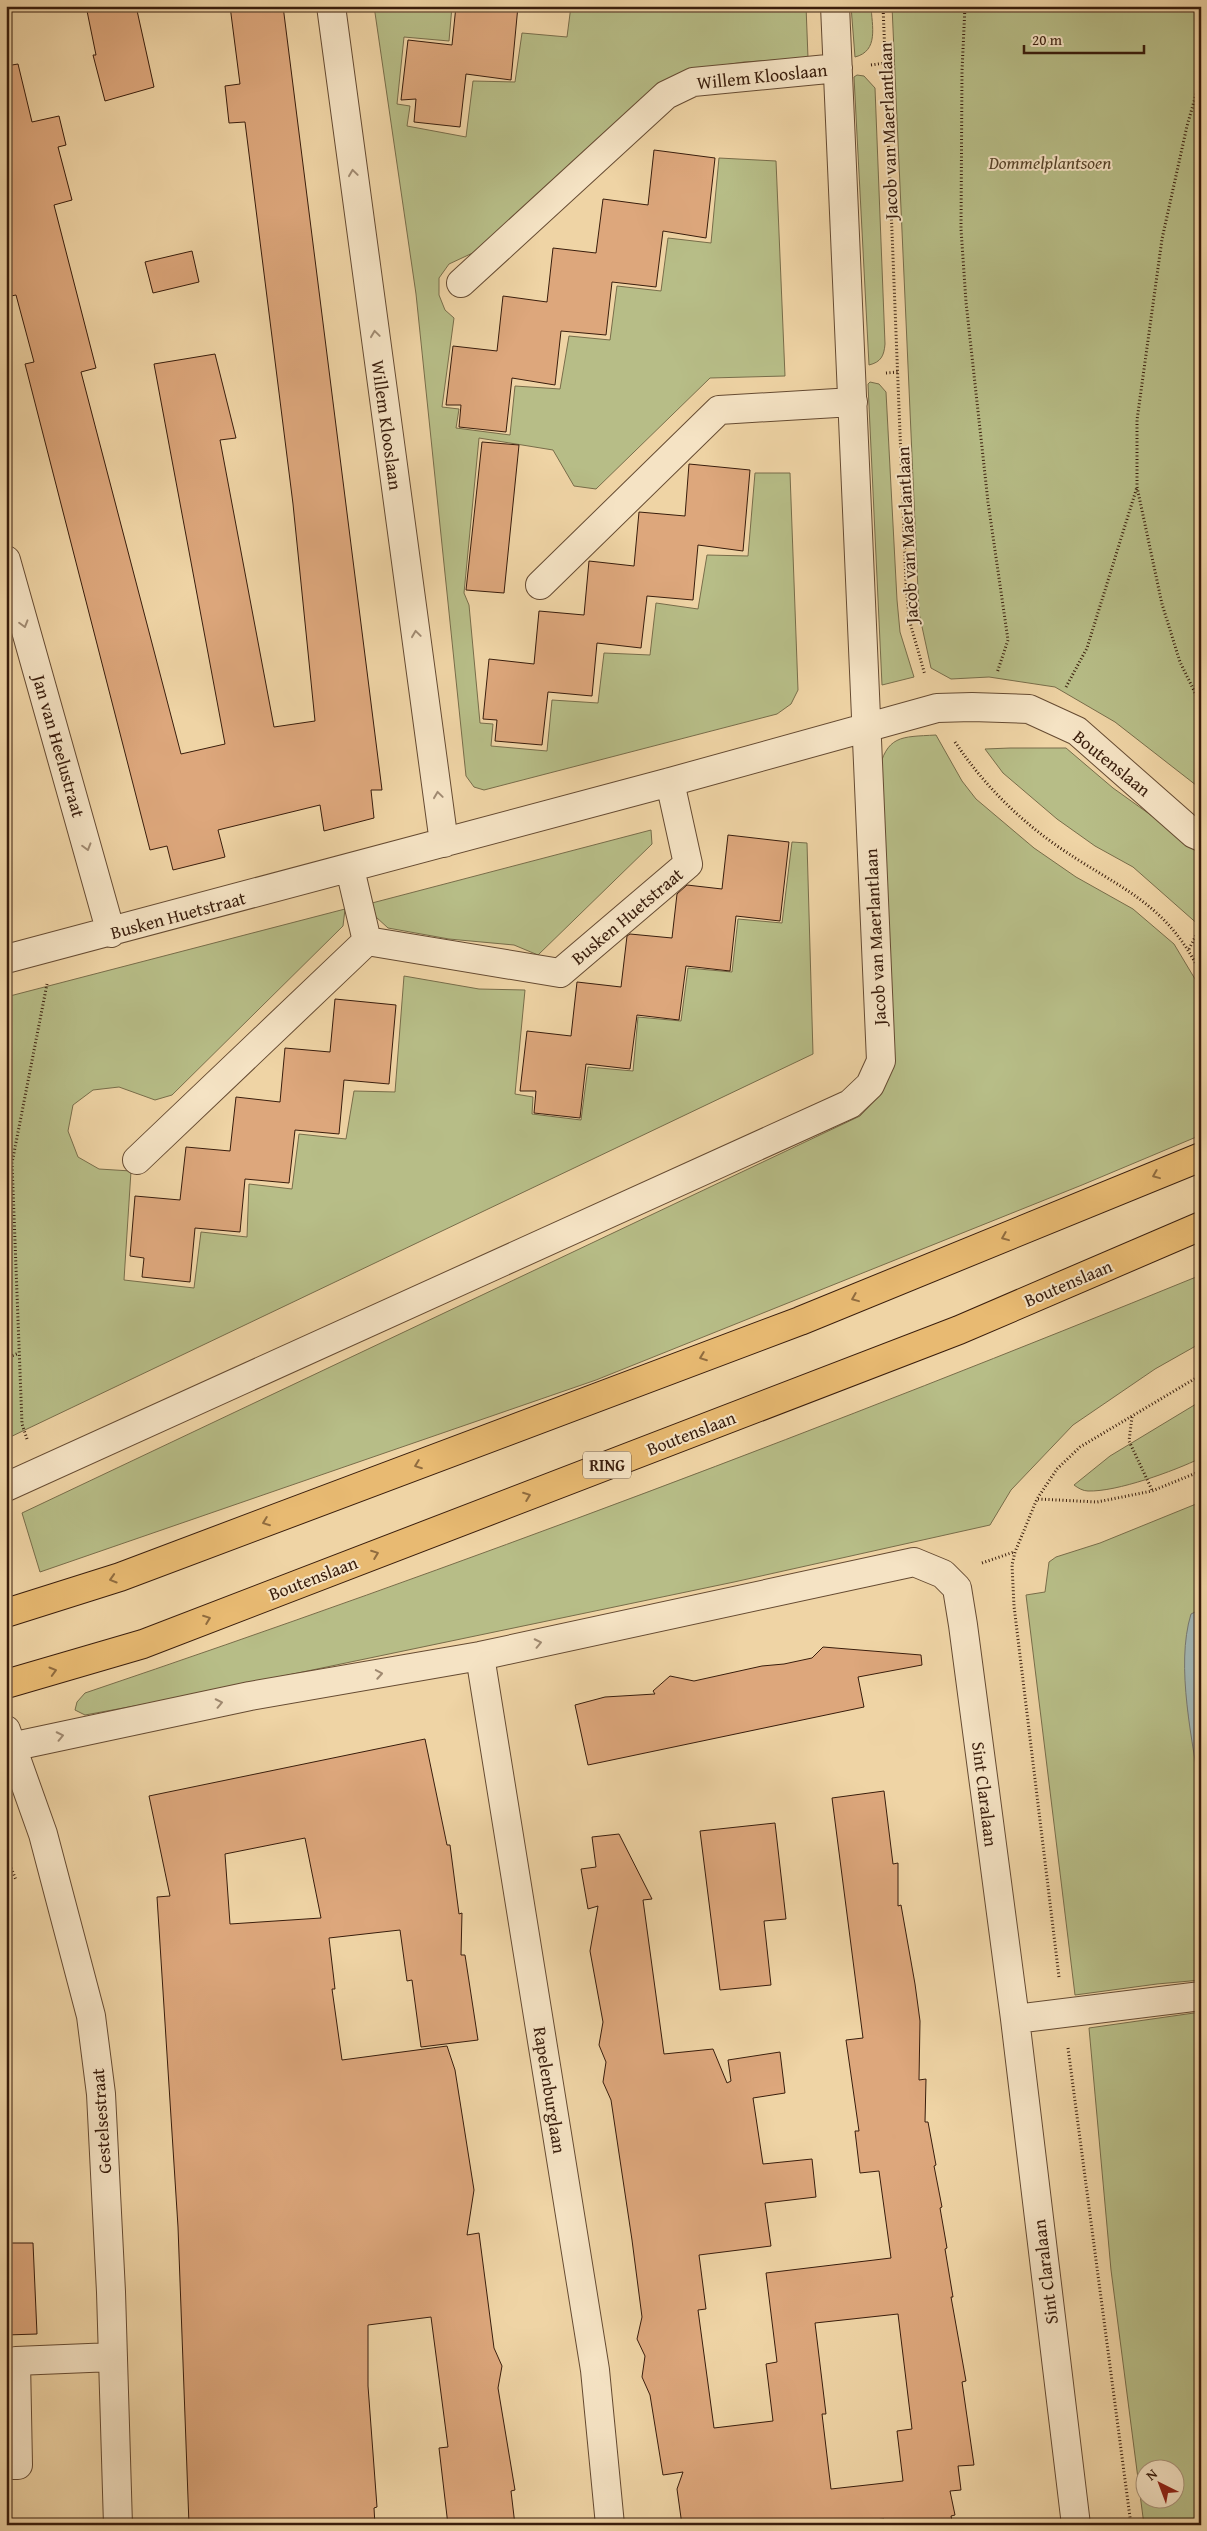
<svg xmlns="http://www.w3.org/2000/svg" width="1207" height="2531" font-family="'Gentium Book Plus',serif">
  <rect width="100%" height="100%" fill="#efd4a5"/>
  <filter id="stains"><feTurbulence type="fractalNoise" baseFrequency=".004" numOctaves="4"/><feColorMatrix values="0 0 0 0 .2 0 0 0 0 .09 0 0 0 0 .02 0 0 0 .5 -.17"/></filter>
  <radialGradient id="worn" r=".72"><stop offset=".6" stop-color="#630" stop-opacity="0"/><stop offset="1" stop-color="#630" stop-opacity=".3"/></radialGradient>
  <path fill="#b7bd87" stroke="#786d4a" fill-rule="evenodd" d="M374 6H452L449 41 404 37 397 104 410 106 407 126 466 137 473 81 515 82 522 33 567 37 571 6H806L808 58 744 62 685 71 492 244 449 264 439 278V295L445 310 454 318 442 407 459 409 456 428 510 435 515 386 560 389 569 336 610 340 617 286 661 291 668 238 711 243 719 158 776 161 785 376 710 378 596 489 574 486 553 450 479 438 464 593 469 605 480 723 493 724 491 746 547 751 552 700 598 703 604 653 650 655 656 603 698 609 707 555 748 556 755 473H790L798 690 791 704 777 714 484 790 474 787 466 776 416 294Z
    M851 6H871C872 26 879 51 855 57Z
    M892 6H1201V789L1115 722 1055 687 989 677 951 679 931 668 919 613Z
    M857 75 864 76 875 88 885 344C884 356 881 362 869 365L854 77Z
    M870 382 879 384 886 392 897 600 900 632 914 677 882 685 868 384Z
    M936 735 962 781 976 799 1034 848 1076 877 1133 909 1174 944 1201 989V1135L1082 1185 596 1380 40 1572 22 1513 860 1116 882 1093 892 1062 878 773C887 735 900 737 936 735Z
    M1010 748H1066L1113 788 1201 851V927L1133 867 1095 846 1057 819 1003 773 985 749Z
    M651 830 652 844 538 955 514 945 449 939 388 928 376 917 372 903Z
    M792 842 807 843 813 1054 6 1439V997L345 909 343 926 172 1095 155 1100 119 1087 93 1090 73 1105 68 1131 78 1157 99 1169 131 1171 124 1280 194 1288 201 1232 247 1237 249 1184 292 1189 299 1134 346 1139 354 1091 395 1092 404 976 479 989 525 990 515 1094 533 1097 532 1114 581 1120 588 1067 633 1071 638 1017 681 1021 688 968 732 972 738 919 782 923Z
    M1201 1275V1343L1155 1369 1073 1425 1011 1490 990 1525 734 1582 178 1698 85 1715 75 1710 77 1702 85 1693C461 1566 833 1425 1201 1275Z
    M1201 1401V1458C1174 1471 1117 1492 1088 1491 1083 1491 1078 1488 1074 1485L1110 1456Z
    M1201 1502V1609L1191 1615 1188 1709 1201 1797V1980L1157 1984 1075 1995 1026 1595 1045 1592 1049 1562 1056 1557 1100 1543Z
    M1201 2012V2525H1144L1111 2270 1089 2028ZM1174 2468V2498H1144V2468Z"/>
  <path fill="#a1b5b3" stroke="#777870" d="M1201 1609V1797C1193 1743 1175 1666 1191 1614Z"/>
  <path fill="#dda77c" stroke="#391d0c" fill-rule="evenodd" d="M86 6H136L154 87 105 101 93 55H96Z
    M230 6H283L382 790H371L374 818 324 831 320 805 218 830 225 857 173 870 167 846 150 850 25 364 34 362 16 295 6 297V66L18 64 32 122 59 116 66 145 58 147 72 200 54 205 96 368 81 372 181 754 225 744 154 364 215 354 236 438 220 440 274 727 315 721 293 504 245 122 229 123 225 86 240 84Z
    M456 6H518L511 80 466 74 460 127 414 122 416 99 401 100 408 40 452 45Z
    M654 150 715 158 706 238 663 231 656 287 612 282 606 335 561 331 555 385 512 378 506 432 459 427 461 405H446L453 346 497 351 503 296 547 302 553 248 596 253 603 199 648 205Z
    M192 251 199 282 153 293 145 262Z
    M482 442 519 445 504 593 466 590Z
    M689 464 750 470 743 551 698 545 693 600 647 596 641 648 597 643 592 696 548 692 542 745 495 741 497 720 483 719 489 659 534 664 539 611 584 615 589 561 634 566 639 512 685 516Z
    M728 835 789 842 780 921 736 916 730 971 686 966 679 1020 637 1015 630 1069 586 1064 580 1118 534 1113 536 1091H520L527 1031 571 1036 577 982 621 987 627 936 630 934 672 938 677 894 687 885 722 889Z
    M335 999 396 1005 389 1084 344 1080 339 1134 295 1130 289 1183 245 1179 240 1232 195 1228 190 1282 142 1277 144 1258 130 1256 135 1196 180 1200 186 1147 230 1151 236 1097 280 1102 285 1048 330 1052Z
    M823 1647 921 1655 922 1665 858 1677 864 1707 588 1765 575 1705 605 1697 655 1694 653 1691 670 1676 694 1681 762 1666 784 1664 812 1658Z
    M425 1739 447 1845H450L459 1914 462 1913 461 1955H465L478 2040 421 2047 412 1980 407 1981 400 1930 329 1938 335 1989H332L342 2060 447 2046 455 2070 474 2190 467 2235 479 2233 494 2348 502 2366 498 2388 515 2490 511 2491 515 2525H448L439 2448 448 2447 431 2317 368 2325V2386L377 2507 374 2508 375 2525H323V2520L237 2522V2525H189L178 2227 157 1897 170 1896 149 1796ZM305 1838 321 1918 230 1924 225 1854Z
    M884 1791 893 1864 898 1863V1906L901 1905 915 1984 920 2021 919 2080 926 2079 925 2122H928L936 2165 934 2166 942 2207 940 2208 947 2248 945 2249 953 2297H951L966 2381 962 2382 974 2465 958 2466 961 2490 950 2491 955 2515 951 2516 953 2525H885L884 2519 826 2525H682L677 2489 683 2472 663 2475 650 2395 642 2377 645 2356 637 2339 642 2317 632 2240 611 2100 603 2082 606 2062 599 2045 603 2022 590 1951 598 1906 588 1909 581 1869 596 1867 592 1837 619 1834 652 1899 643 1900 664 2054 713 2049 727 2083 731 2081 728 2060 780 2052 785 2093 753 2098 763 2164 812 2159 816 2197 765 2203 771 2246 699 2255 706 2309 698 2310 714 2428 773 2421 766 2364 777 2362 766 2273 891 2258 879 2171 860 2173 855 2131H859L846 2040 863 2038 832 1798ZM898 2314 912 2429 897 2431 903 2481 831 2489 822 2414H826L815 2323Z
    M775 1823 786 1919 764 1921 771 1985 720 1990 700 1831Z
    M6 2243H33L37 2334 6 2335Z"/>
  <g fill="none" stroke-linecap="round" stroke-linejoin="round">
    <defs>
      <path id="minor" d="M331 6 444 843
        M461 283 666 95 693 82 838 68
        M6 560 111 933
        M540 585 719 410 853 402
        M350 869 367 941
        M367 941 560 973 688 864 670 782
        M6 959 670 782 937 708 972 707 1029 709 1077 731 1194 834 1201 837
        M137 1160 367 941
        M6 1487 850 1104 870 1085 881 1061 835 6
        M480 1656 595 2370 610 2525
        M6 1730 43 1834 91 2016 101 2094 111 2292 118 2525
        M6 1748 250 1696 480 1656 914 1562 943 1574 957 1588 963 1625 1015 2019 1076 2525
        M1015 2019 1201 1996
        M6 2465H18L16 2361 113 2357"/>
      <path id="major" d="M6 1613 120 1577 800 1321 1201 1157
        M6 1684 143 1644 959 1330 1201 1226"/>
    </defs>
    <use href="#minor" stroke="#664b32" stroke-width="30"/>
    <use href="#major" stroke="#391d0c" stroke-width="30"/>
    <path stroke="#391d0c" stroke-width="3" stroke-dasharray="1 2.5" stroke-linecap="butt" d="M883 6 906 584 909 619 925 675
      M965 6 962 71 961 229 966 302 988 502 1008 640 997 673
      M871 65 885 63
      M1201 77 1187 126 1162 239 1137 420V487L1162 604 1180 662 1201 705
      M886 373 898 372
      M1066 687 1087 648 1137 487
      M955 742C982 782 1014 815 1053 843 1116 888 1165 899 1201 974
      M1189 949 1201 926
      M6 1358 19 1353
      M1132 1417 1129 1441 1152 1490
      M27 1439 22 1424 12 1163 47 984
      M1038 1499 1097 1502 1152 1491 1201 1471
      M982 1563 1014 1552
      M6 1855 16 1880
      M1059 1977 1014 1606 1012 1565 1015 1552 1037 1499 1057 1469 1080 1447 1201 1375
      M1068 2048 1131 2525"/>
    <use href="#minor" stroke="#f5e3c4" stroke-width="28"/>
    <use href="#major" stroke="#e8ba72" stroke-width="28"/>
  </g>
  <defs><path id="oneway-chevron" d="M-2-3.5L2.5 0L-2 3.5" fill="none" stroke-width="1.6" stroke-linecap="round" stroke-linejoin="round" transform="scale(1.25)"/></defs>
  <g stroke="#a08a71">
    <use href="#oneway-chevron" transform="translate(353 173) rotate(-98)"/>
    <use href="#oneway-chevron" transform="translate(375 334) rotate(-98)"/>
    <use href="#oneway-chevron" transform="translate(24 624) rotate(74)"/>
    <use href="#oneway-chevron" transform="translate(416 634) rotate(-98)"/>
    <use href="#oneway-chevron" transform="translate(438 795) rotate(-98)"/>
    <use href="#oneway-chevron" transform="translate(87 847) rotate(74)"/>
    <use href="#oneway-chevron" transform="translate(538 1643) rotate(-12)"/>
    <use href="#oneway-chevron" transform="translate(379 1674) rotate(-10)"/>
    <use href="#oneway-chevron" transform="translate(219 1703) rotate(-12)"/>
    <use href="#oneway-chevron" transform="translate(60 1736) rotate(-12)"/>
  </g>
  <g stroke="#906c3f">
    <use href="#oneway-chevron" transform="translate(1156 1175) rotate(158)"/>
    <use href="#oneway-chevron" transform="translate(1005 1237) rotate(158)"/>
    <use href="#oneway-chevron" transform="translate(855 1298) rotate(158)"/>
    <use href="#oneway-chevron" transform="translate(703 1357) rotate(159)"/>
    <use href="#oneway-chevron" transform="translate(418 1465) rotate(159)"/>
    <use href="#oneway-chevron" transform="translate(527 1496) rotate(-21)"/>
    <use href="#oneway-chevron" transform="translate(266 1522) rotate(159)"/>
    <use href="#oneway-chevron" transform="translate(375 1554) rotate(-21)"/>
    <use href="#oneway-chevron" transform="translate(113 1579) rotate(163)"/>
    <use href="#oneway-chevron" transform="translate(207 1619) rotate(-21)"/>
    <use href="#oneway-chevron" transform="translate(53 1671) rotate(-16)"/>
  </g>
  <g text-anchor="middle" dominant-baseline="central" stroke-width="4" stroke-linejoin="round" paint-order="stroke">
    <rect fill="#f5e3c4" stroke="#715843" stroke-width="1" x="583" y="1451.5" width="48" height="27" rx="4"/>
    <g font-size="16" font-weight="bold" fill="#391d0c">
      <text x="607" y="1465">RING</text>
    </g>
    <g font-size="18" fill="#391d0c" stroke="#f5e3c4">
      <text transform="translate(762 76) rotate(-6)">Willem Klooslaan</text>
      <text transform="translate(888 131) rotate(-92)">Jacob van Maerlantlaan</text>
      <text transform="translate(387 425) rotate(82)">Willem Klooslaan</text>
      <text transform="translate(907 535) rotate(-93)">Jacob van Maerlantlaan</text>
      <text transform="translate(59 746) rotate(74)">Jan van Heelustraat</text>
      <text transform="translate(1112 763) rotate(39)">Boutenslaan</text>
      <text transform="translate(178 915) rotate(-15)">Busken Huetstraat</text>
      <text transform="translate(627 916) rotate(-40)">Busken Huetstraat</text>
      <text transform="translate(875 937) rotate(-93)">Jacob van Maerlantlaan</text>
      <text transform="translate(1068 1283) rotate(-23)">Boutenslaan</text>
      <text transform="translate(691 1433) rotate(-21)">Boutenslaan</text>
      <text transform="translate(313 1578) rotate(-21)">Boutenslaan</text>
      <text transform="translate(985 1794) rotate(83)">Sint Claralaan</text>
      <text transform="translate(550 2090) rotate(81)">Rapelenburglaan</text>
      <text transform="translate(101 2121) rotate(-94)">Gestelsestraat</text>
      <text transform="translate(1045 2272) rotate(-97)">Sint Claralaan</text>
    </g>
    <g font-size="18" font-style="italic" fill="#58452b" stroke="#f5e3c4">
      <text x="1050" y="162">Dommelplantsoen</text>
    </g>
  </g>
  <rect width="1207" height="2531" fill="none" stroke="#efd4a5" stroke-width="25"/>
  <rect x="8" y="8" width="1192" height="2516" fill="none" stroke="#391d0c" stroke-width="2.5"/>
  <rect x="12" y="12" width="1182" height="2506" fill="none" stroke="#391d0c"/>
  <g transform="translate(1160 2484) rotate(318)"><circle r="24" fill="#f5e3c4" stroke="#aa947a"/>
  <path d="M0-4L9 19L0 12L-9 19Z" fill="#8f2418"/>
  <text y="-8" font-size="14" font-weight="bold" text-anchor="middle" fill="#391d0c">N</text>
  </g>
  <path d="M1024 45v8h120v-8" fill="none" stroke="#391d0c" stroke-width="2.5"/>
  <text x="1032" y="45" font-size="15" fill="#391d0c" stroke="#f5e3c4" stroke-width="4" paint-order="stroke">20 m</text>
  <rect width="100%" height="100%" filter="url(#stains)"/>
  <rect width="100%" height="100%" fill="url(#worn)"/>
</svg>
